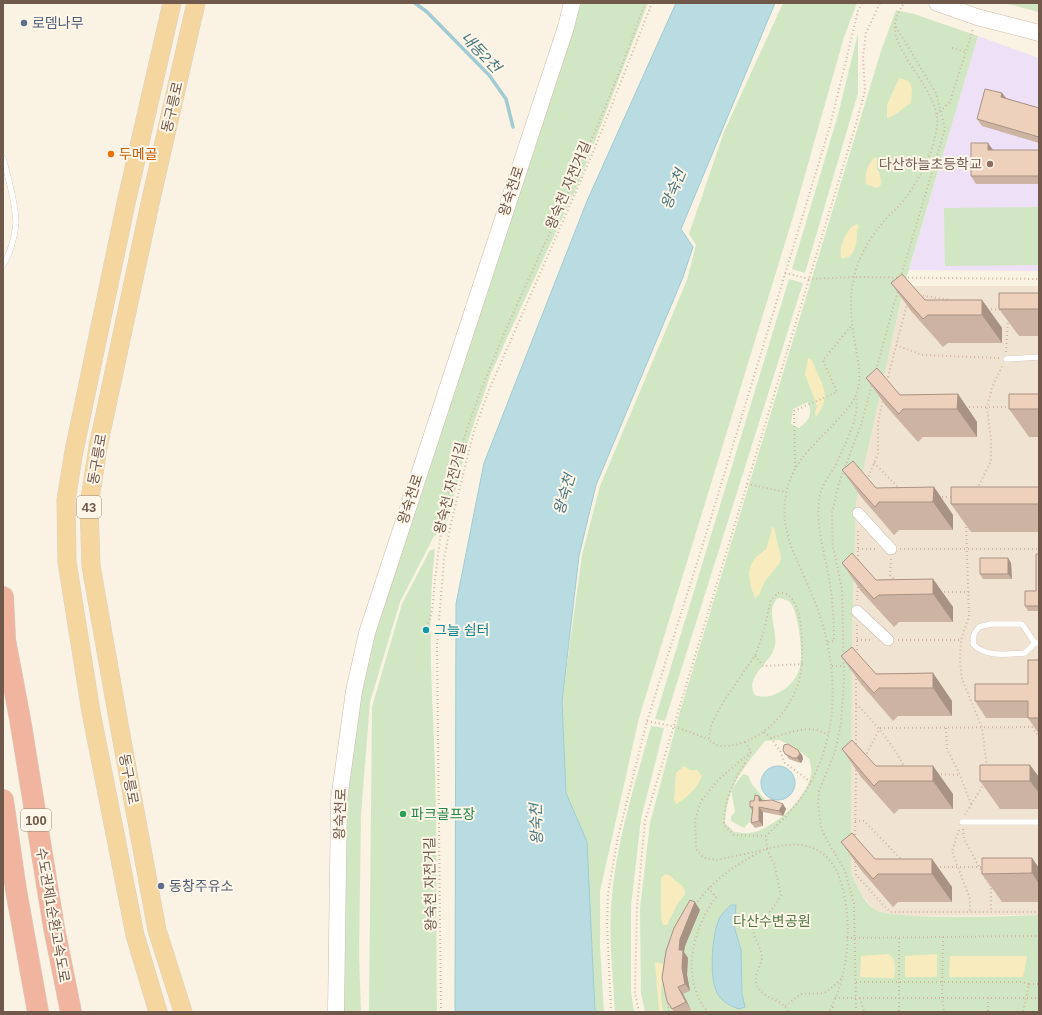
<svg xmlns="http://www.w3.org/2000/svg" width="1042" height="1015" font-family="Helvetica,'Noto Sans KR',sans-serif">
  <rect width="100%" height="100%" fill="#faf2e3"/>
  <path fill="#f1e3d2" d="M904 286H1039V915L898 916 874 910 862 895 851 873 852 643 856 503Z"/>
  <path fill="#eee0f6" d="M978 36 1039 58V271L909 270Z"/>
  <path fill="#d1e7c3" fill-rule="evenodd" d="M579 3H648L581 177 491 373 469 438 445 530 434 536 400 602 370 702 361 815 359 955 361 1012H341L342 808 368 642Z
    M783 3H857L844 37 793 217 639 718 600 891V946L604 1012H595L591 948 566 793 562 701 582 555 600 486 687 280 696 245 689 234 724 132Z
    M1004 3H1039V12Z
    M896 10 914 14 978 36 904 286 856 503 852 643 851 873C857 884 863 902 874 909 890 921 1012 916 1039 915V1012H645L641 993 640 908 650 823 678 718 881 51ZM808 402C813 414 809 421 799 428L791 424 793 409ZM778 598C784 599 790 600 793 607 799 620 803 653 800 667 796 685 773 702 755 695 744 678 769 664 774 649 780 634 764 610 778 598ZM779 740 795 747 809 759C810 763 812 769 811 774 808 798 773 830 749 833 745 834 739 832 734 832L725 823C728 784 742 770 765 741Z
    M858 33V93L805 273 792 269 838 115Z
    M1039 207V265L945 266 944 208Z
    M789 279 803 283 665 721 655 719Z
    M435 549C426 623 433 696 435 770 437 850 436 931 437 1012H369L372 707 402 604 430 550Z
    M651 726 664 728 641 819 631 906V991L634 1012H615C613 974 608 934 612 896 617 838 636 781 651 726Z
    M743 774 749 776 751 783 767 802 744 828 731 821V816L735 812 731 790Z"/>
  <path fill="#f8ecbf" d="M899 78 909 81 912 89 911 103C902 108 896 116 887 118V105Z
    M875 157 877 158V169L879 171C880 178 885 184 877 188L866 184C865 172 867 165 875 157Z
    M857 224 859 227 857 231C857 241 856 260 841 258 839 247 846 228 857 224Z
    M808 358 812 360C820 384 834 393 816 417L815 413 817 406 805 374Z
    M771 527 774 528 781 558 779 564 765 581 759 595 755 598 751 587 749 573 751 565 755 558 766 549 772 530Z
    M684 766 690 770H697L702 776C698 787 686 799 676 804L674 800 676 773Z
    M665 874 671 876C676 884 685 883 685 894L677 905 667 925H663C660 921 661 886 661 878Z
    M888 954C897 958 895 969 894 978L860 977 861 956Z
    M937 954V977H905V956Z
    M950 956H1026L1027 957 1023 977H949Z
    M655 962 663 964 661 996 663 1012H659Z"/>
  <path fill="#b9dce2" stroke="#a0cbd3" d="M676 3H775L681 229 693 247 683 277 596 485 579 556 562 701 566 793 587 842 595 1012H455L456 604 484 463 587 201Z
    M761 783a17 17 0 1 1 34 0a17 17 0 1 1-34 0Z
    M731 905H736L734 926 741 950 742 994 745 1007 739 1009C731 1006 724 1003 719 996 708 982 712 935 719 919 721 914 727 909 731 905Z"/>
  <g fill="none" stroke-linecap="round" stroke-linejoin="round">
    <path stroke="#a0cbd3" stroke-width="3.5" d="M415 3 427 12 489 75 506 99 513 127"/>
    <defs>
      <path id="lane" d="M3 158C8 176 16 205 16 223 15 236 10 254 3 265
        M1006 359 1039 357
        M1035 643 1022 624H991L979 627 974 634 973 644C986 658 1008 654 1025 653L1035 643H1039
        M962 822H1039"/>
      <path id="street" d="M858 513 891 549
        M857 611 888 640"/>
      <path id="secondary" d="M937 3 977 17 1039 33
        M336 1012 339 800 354 691 367 633 566 27 572 3"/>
      <path id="primary" d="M158 1012 135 935 91 712 67 562 66 500 74 451 126 203 172 3
        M183 1012 157 930 120 730 91 566 89 505 98 447 151 199 196 3"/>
      <path id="highway" d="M3 597 5 637
        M3 629 20 719 54 928 71 1012
        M3 800 16 890 38 1012"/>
    </defs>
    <use href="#lane" stroke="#cab9aa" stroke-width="6"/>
    <use href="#street" stroke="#cab9aa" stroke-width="12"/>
    <use href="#secondary" stroke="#cfbbab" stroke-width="17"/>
    <use href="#primary" stroke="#d7d1cd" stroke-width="19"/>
    <use href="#highway" stroke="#d7d1cd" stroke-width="22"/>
    <path stroke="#d2b4a0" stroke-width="2" stroke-dasharray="1 3" stroke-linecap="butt" d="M896 27 936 93 945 129 901 276
      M952 48 966 52
      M937 114 950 102 973 29
      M785 273 809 279 854 277 1039 279
      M919 295 950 300
      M987 309 1003 310
      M896 345 922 355 999 358
      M1006 352 1008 319
      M876 370 898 290
      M887 381 907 304
      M965 407H1010
      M874 463 900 489
      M795 467 794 411 837 392 823 360 852 325
      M867 480 878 454V424L883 399
      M747 484 786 492
      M977 489 991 461V440L987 407 992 388 1002 366
      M938 497H954
      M966 523 969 616 961 640 960 661 962 679 982 728 987 767
      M858 549H878
      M900 549H1039
      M891 559 890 575 895 580
      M858 560V529
      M940 592H969
      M778 593C807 588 804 665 799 682 791 706 774 728 751 739 741 744 727 748 716 745L709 740 711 725 724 701 756 654 764 630 771 600Z
      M857 600 858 583
      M426 627C435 612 433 589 436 572 440 536 446 498 456 464 489 352 545 249 590 143 610 97 628 50 645 3
      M857 640H872
      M898 640H961
      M828 642 834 641C834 616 832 592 827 568 822 543 815 520 820 495 822 485 829 476 834 468 843 450 861 415 856 396
      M857 654V625
      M755 656 763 666 803 664
      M832 666H844
      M856 704C876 724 892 743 905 768
      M647 721 672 726 709 739
      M880 728 1032 727 1039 737
      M946 728 947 749 960 775 971 804
      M764 732 771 738
      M745 742 751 752C736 780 724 792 724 825L734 835 766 836
      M856 744V677
      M751 752 719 779 701 801 695 820 696 849 704 858 717 860 767 849 766 836C779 823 793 810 803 795 843 735 839 659 812 595 798 559 779 534 786 494 792 459 820 441 841 416 846 410 852 404 855 397 864 377 857 359 854 338 851 318 849 298 854 278 857 260 869 239 881 225 887 216 896 210 903 201 920 179 933 154 937 126 941 94 897 58 895 29 894 19 899 11 904 3
      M865 757 880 728
      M937 774 960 775
      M856 775V767
      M811 782 785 763 780 751 771 738C789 733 811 723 828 735
      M965 815 985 782
      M855 821H864L903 861
      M963 829 964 839 983 874
      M959 830 952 851 970 899V912
      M855 839 856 776
      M766 849C785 844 806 841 822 853 850 872 851 939 844 969 841 984 836 998 829 1012
      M767 849 774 864 781 895 773 908 753 929C754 939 763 951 762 958 760 969 751 979 759 989 766 999 784 1000 788 1012
      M855 862 856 875 890 912H1039
      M936 867H983
      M985 878 991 887V912
      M708 888 716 897C693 929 679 978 708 1012
      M695 905C713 880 735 865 762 851
      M943 937 942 998 944 1012
      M847 938 1039 936
      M899 938V1012
      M856 982H1021L1029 984 1023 1012
      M1029 984H1039
      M665 987 669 1012
      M835 998H1039
      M860 998 864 1012
      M988 998V1012
      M785 1006 801 994C827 992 821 998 841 979
      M441 1012 437 646 444 559 451 523 474 431 489 390 594 150 652 3
      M611 1012 607 924 608 893 618 837 647 721 703 544 830 126 858 11 862 3
      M639 1012 635 993 637 908 645 821 856 124 865 91 863 58 866 33 880 3
      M833 1012V1004
      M856 1012 854 904 845 871 828 842 821 828 818 803 819 791 835 752 841 723 844 681 842 589 833 547 832 513 839 483 862 422 872 384"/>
    <use href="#lane" stroke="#fff" stroke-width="5.5"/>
    <use href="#street" stroke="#fff" stroke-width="11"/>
    <use href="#secondary" stroke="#fff" stroke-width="16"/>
    <use href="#primary" stroke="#f5d69f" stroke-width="18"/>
    <use href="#highway" stroke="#f1b49e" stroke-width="21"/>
  </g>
  <path fill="#cdb4a2" d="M1002 93 1006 98 1039 108V143L982 126 977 119Z
    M993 150H1039V184H976L971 176Z
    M891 283 925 300H982L1002 328V343H948L943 347 911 311Z
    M1039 293V336H1019L999 309Z
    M866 378 900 395 958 394 977 422V437H923L918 442 886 406Z
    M1039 394V437H1029L1009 409Z
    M842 470 876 488 934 487 953 515V530H899L894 535 862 498Z
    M1039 487V532H971L951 504Z
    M1039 554V611H1028L1025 606 1036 591Z
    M1008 558 1011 563 1012 579H983L980 574Z
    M842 563 876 580 933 579 953 607V622H899L894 627 861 591Z
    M841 656 876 674 933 673 952 701V716H898L893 721 861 684Z
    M1039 660V734L1028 718H986L975 701 1028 684Z
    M842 749 876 766H933L953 794V809H899L894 814 861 777Z
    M783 750 802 755 803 759 801 763 797 762 789 759Z
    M1030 765 1039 777V809H1000L980 781Z
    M763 800 783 804 786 809 783 816 763 812V826L755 828 751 823 752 811 750 807Z
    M841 842 875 859H932L952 887V902H898L893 907 861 870Z
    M1032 858 1039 868V902H1002L982 874Z
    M700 910 685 946 684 952 688 958 687 975 690 991 683 994 691 1010 686 1012H674L672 1009 662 978Z"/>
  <path fill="#a79284" d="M1002 93 1008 101 1001 97Z
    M988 143 993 150H988Z
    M982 300 1002 328V343L982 315Z
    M958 394 977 422V437L957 409Z
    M934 487 953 515V530L933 502Z
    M1008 558 1011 563 1012 579 1008 574Z
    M933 579 953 607V622L933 594Z
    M933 673 952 701V716L933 688Z
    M798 750 802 755 803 759 801 763 797 758Z
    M1030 765 1039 777V793L1030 781Z
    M933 766 953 794V809L933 781Z
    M759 796 763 801H759Z
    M783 804 786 809 783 816 779 811Z
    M759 807 763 812V826L759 821Z
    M1032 858 1039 868V884L1032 873Z
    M932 859 952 887V902L932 874Z
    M695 902 700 910 685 946 684 952 688 958 687 975 690 991 685 984 679 950 680 939Z
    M678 987 683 994 691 1010 686 1002Z"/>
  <path fill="#eed1bc" stroke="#a79284" d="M985 89 1002 93 1001 97 1039 108V137L977 119Z
    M971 143H988V150H1039V176H971Z
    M902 274 925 300H982V315H928L923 319 891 283Z
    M999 293H1039V309H999Z
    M877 368 900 395 958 394 957 409H903L899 414 866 378Z
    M1009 394H1039V409H1009Z
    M853 461 876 488 934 487 933 502H879L875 507 842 470Z
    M951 487H1039V504H951Z
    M852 553 876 580 933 579V594L879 595 874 599 842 563Z
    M1036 554H1039V606H1025V591H1036Z
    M980 558H1008V574H980Z
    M852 647 876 674 933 673V688H879L874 693 841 656Z
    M1028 660H1039V718H1028V701H975V684H1028Z
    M852 740 876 766H933V781H879L874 786 842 749Z
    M788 744 798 750 800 754 797 758H793L785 754 783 750 784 745Z
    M980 765H1030V781H980Z
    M755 795 759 796V801L772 800 783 804 779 811 759 807V821L751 823 753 807H750V801H754Z
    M852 833 875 859H932V874H878L873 879 841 842Z
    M982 858H1032V873L982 874Z
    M690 900 695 902 680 939 679 950H683L682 968 685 984 678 987 686 1002 672 1009 667 1001 662 978 666 951 674 928Z"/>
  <g fill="#5c6f8a" stroke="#fef6e9" stroke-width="1.5">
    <circle cx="24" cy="23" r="4"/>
    <circle cx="161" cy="886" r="4"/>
  </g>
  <circle fill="#e8710a" stroke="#fef6e9" stroke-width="1.5" cx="111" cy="154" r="4"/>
  <circle fill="#8d6e63" stroke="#fef6e9" stroke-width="1.5" cx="990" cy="164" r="4"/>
  <circle fill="#0f9aa8" stroke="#fef6e9" stroke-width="1.5" cx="426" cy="630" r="4"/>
  <circle fill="#2e9e5b" stroke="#fef6e9" stroke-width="1.5" cx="403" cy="814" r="4"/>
  <g text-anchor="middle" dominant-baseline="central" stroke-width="4" stroke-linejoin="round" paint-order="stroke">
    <g fill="#fef6e9" stroke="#9b887a" stroke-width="1">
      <rect x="77" y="496" width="24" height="22" rx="3"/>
      <rect x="21" y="809" width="30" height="22" rx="3"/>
    </g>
    <g font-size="13" font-weight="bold" fill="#70594b">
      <text x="89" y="507">43</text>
      <text x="36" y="820">100</text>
    </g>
    <g font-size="14" fill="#4e5e75" stroke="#fef6e9" text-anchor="start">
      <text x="32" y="23">로뎀나무</text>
      <text x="169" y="886">동창주유소</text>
    </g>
    <g font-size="14" fill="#70594b" stroke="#fef6e9">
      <text transform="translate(172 107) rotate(-77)">동구릉로</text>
      <text transform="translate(568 185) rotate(-67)">왕숙천 자전거길</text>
      <text transform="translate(511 191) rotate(-72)">왕숙천로</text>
      <text transform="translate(97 459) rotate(-80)">동구릉로</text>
      <text transform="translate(450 488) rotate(-76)">왕숙천 자전거길</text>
      <text transform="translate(410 499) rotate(-72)">왕숙천로</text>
      <text transform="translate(129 779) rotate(79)">동구릉로</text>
      <text transform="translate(340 814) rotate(-88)">왕숙천로</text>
      <text transform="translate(430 884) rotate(-91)">왕숙천 자전거길</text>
      <text transform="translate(53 915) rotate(80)">수도권제1순환고속도로</text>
    </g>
    <g font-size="14" fill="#c56008" stroke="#fef6e9" text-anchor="start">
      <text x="119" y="154">두메골</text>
    </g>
    <g font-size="14" fill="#785e54" stroke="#fef6e9" text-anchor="end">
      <text x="982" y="164">다산하늘초등학교</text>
    </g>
    <g font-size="14" fill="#0d838f" stroke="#fef6e9" text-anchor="start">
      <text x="434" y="630">그늘 쉼터</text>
    </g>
    <g font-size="14" fill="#27864d" stroke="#fef6e9" text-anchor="start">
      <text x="411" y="814">파크골프장</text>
    </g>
    <g font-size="14" fill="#557b47" stroke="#fef6e9">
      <text x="772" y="921">다산수변공원</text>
    </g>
    <g font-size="15" font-style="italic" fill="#477882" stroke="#fef6e9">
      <text transform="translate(481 52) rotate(46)">내동2천</text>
      <text transform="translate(673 189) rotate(-68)">왕숙천</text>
      <text transform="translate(564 494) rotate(-74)">왕숙천</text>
      <text transform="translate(536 824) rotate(-92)">왕숙천</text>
    </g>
  </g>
  <rect width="1042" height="1015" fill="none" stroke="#70594b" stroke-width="8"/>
</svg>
